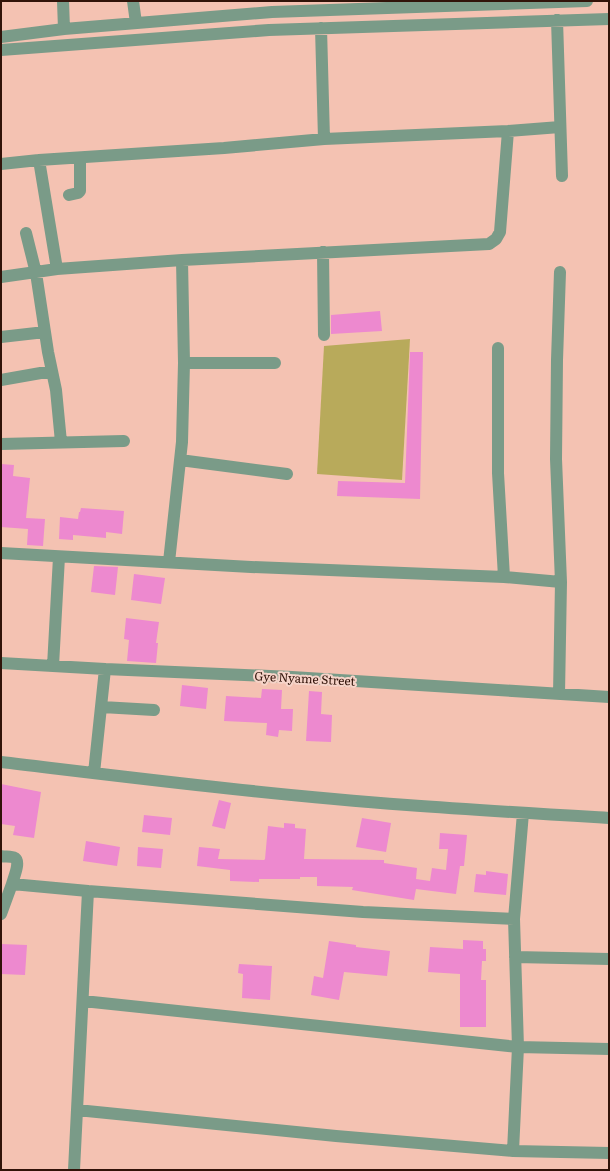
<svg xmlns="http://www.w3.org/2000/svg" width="610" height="1171" font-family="Literata,serif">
  <rect width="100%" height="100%" fill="#f4c2b2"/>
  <path fill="#b8aa5b" d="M410 339 402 480 317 474 324 346Z"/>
  <path fill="#ed89cf" d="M380 311 382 331 331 334V315Z
    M410 352H423L420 499 337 496 338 481 405 483Z
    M1 464 14 465 13 476 30 478 26 518 45 519 43 546 27 545 28 529 1 527Z
    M81 508 124 511 122 534 106 532V538L73 535V540L59 539 60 517 78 519 79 512H80Z
    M94 566 118 567 115 595 91 592Z
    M134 574 165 578 161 604 131 600Z
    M126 618 159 622 156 643H158L156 663 127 661 129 640 124 639Z
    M182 685 208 688 206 709 180 706Z
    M262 689 282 690 281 709H293L292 731 279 730 278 737 266 735 267 723 224 721 226 696 261 698Z
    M309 691 322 692 321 714 332 715 331 742 306 741Z
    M1 784 41 792 34 838 13 835 15 826 1 824Z
    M219 800 231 803 225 829 212 826Z
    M144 815 172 818 170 835 142 832Z
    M362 818 391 823 386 852 356 847Z
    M284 823 295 824V828L306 829 304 859 384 860V863L417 868 416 879 430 881 432 868 446 870 448 849H439L440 833 467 835 464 866H460L456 894 416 889 414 900 352 890 353 887 317 886V877H300V879H259V882L230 881V870L197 866 199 847 220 849 218 859 264 860 265 859 268 826 284 828Z
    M86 841 120 847 117 866 83 861Z
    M138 847 163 849 161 868 137 866Z
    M486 871 508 874 506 895 474 892 476 874 486 875Z
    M463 940 483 941V949H486V961H482L481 980H486V1027H460V974L428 972 430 947 463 949Z
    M329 941 356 945V947L390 951 387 976 344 972 339 1000 311 995 314 976 323 978Z
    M1 944 27 945 25 975 1 974Z
    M239 964 272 966 270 1000 242 998 243 974 238 973Z"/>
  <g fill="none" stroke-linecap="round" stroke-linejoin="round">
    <path stroke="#7a9b88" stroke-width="12" d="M63 1 64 29
      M133 1 136 23
      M557 20 562 176
      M321 28 324 139
      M1 37 64 29 272 12 587 1
      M1 50 269 30 609 19
      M39 160 57 269
      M1 164 39 160 224 148 324 139 508 131 560 127
      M69 195 78 193 80 191V158
      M26 233 36 273 48 352 56 390 61 442
      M323 252 324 335
      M1 277 57 269 182 260 489 244 496 239 500 232 508 131
      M1 337 45 332
      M498 348V473L504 577
      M184 363H275
      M1 380 52 371
      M1 444 124 441
      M180 460 287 474
      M1 553 251 567 504 577 561 582
      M169 562 182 442 184 363 182 260
      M1 663 105 669 292 677 609 697
      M53 666 59 557
      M559 694 561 582 556 459 557 360 560 272
      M102 707 154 710
      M1 762C136 778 271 795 407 805 474 810 542 814 609 818
      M94 773 105 669
      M1 856C5 857 11 856 15 858 21 862 13 879 12 884L88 891
      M1 914 12 884
      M514 919 523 813
      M515 957 609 959
      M83 1001 518 1047 609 1049
      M77 1110 88 891 363 912 514 919 518 1047 513 1151
      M74 1170 77 1110 336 1136 513 1151 609 1153"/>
  </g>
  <g text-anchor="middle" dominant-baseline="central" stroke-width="4" stroke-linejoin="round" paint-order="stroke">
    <g font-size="12" fill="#311309" stroke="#f6d4c9">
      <text transform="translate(305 678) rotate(3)">Gye Nyame Street</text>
    </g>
  </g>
  <rect width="610" height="1171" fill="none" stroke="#311309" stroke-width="4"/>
</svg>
